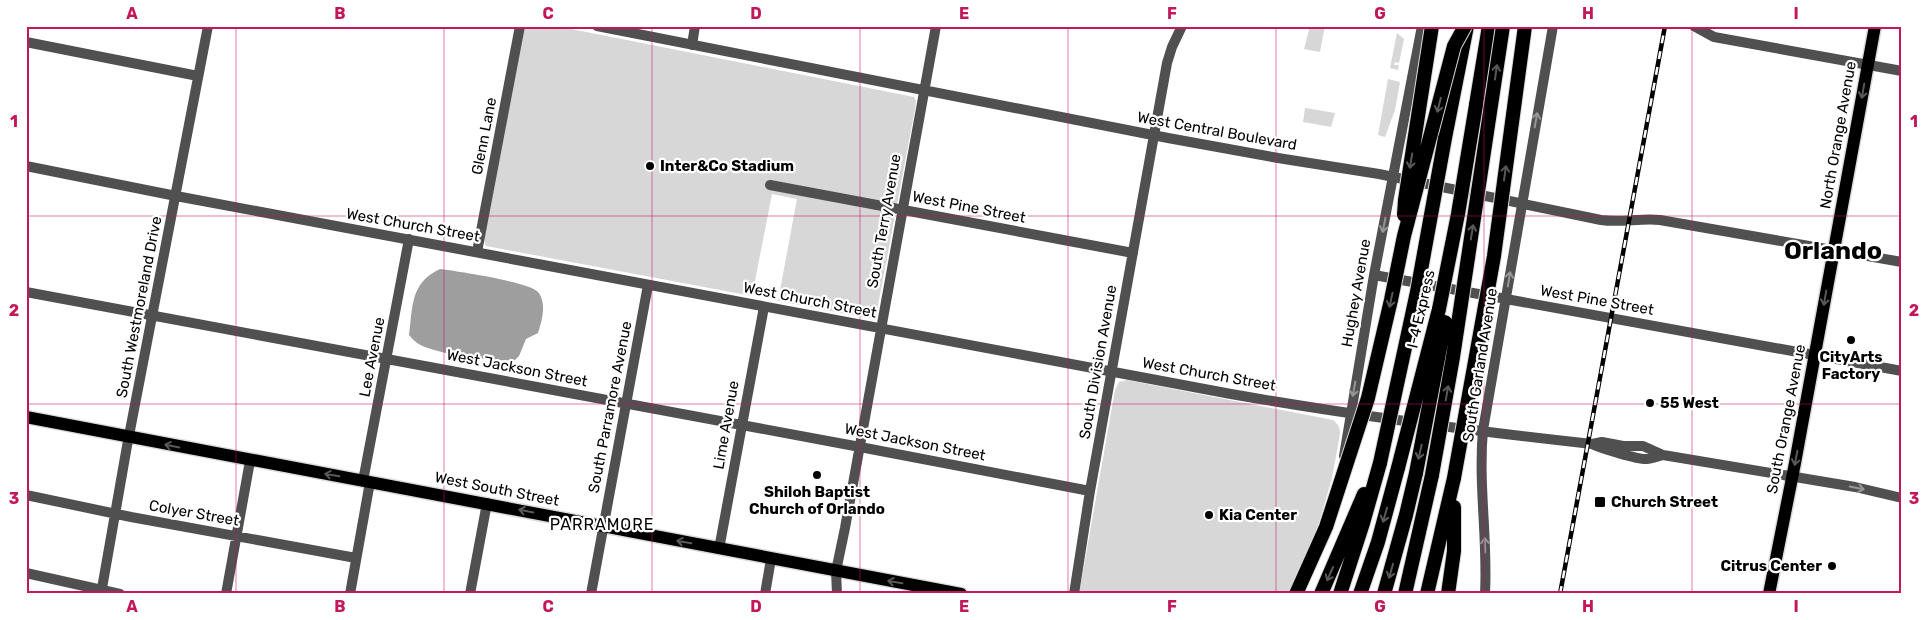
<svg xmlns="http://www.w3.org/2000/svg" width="1928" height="620" font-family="Rubik,sans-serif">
  <rect width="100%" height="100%" fill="#fff"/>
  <path fill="#d7d7d7" d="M524 26H556L914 97 916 101 915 109 876 316 873 318H868L778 301 797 199 772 194 752 296 486 246 484 240Z
    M1310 26H1325L1320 52 1304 49Z
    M1397 33 1404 39 1399 63 1395 62 1394 65H1399L1398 70 1390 68Z
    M1388 79 1400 82 1395 110 1385 137 1378 135Z
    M1305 108 1335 113 1331 127 1303 122Z
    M1127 380 1333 420C1338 424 1340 427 1340 434L1332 478 1318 526 1291 594H1079L1115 390 1119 382Z"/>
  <path fill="#9e9e9e" d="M440 269C456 271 530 282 538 292 547 303 542 321 538 333L526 339 519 356 515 360C493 362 445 355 425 347 419 345 413 340 409 335 413 306 410 283 440 269Z"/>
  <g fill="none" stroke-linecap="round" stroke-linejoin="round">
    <defs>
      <path id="major" d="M26 417 961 594
        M1769 594 1795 463 1875 26"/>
      <path id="highway" d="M1476 105 1489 26
        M1445 138 1467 26
        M1321 594 1364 494
        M1340 594 1363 523 1380 463
        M1360 594 1378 542 1398 468
        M1384 594 1406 515 1416 473
        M1405 594 1432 475
        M1427 594 1454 478
        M1448 594 1454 551V507"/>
    </defs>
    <use href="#major" stroke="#dbdbdb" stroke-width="15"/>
    <use href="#highway" stroke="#dbdbdb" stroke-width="16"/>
    <path stroke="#505050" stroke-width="10" d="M597 26 1168 138 1278 158 1379 174 1601 220C1621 223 1640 218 1660 220L1902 262
      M1694 26 1714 37 1902 71
      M26 42 198 76
      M692 45 695 26
      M26 166 176 196 1231 394C1351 415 1472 431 1592 444L1602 442 1623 446H1643L1663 455 1855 487 1902 498
      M770 185 1133 253
      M477 252 520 26
      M1374 275 1902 371
      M26 292 860 447 1090 491
      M1592 444C1600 448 1639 460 1647 459 1652 459 1658 456 1663 455
      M1344 456 1374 275 1422 26
      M363 481 409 239
      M26 495 131 517 356 558
      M719 549 764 307
      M26 573 120 594
      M101 594 127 446 208 26
      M226 594 250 461
      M350 594 370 482
      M470 594 487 503
      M591 594 648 285
      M765 594 771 559
      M837 594 836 571 845 528 936 26
      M1074 594 1090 491 1167 63 1172 47 1182 26
      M1485 594C1488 539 1478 485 1483 430L1553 26"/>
    <use href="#major" stroke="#000" stroke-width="12"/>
    <use href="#highway" stroke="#000" stroke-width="14"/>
    <defs>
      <path id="rail" d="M1560 594 1665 26"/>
    </defs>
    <use href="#rail" stroke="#000" stroke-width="4.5"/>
    <use href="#rail" stroke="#fff" stroke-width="2.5" stroke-dasharray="8" stroke-linecap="butt"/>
    <defs>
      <path id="highway-bridge" d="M1404 215 1405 200 1432 26
        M1380 463 1417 292 1445 138
        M1398 468 1439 309 1458 214 1476 105
        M1416 473 1445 322
        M1432 475 1453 357 1503 26
        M1454 478 1494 256 1525 26
        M1296 594 1326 527 1368 398 1391 300 1404 236 1454 46 1465 26"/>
    </defs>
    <use href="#highway-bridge" stroke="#dbdbdb" stroke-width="16" stroke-linecap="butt"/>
    <use href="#highway-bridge" stroke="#000" stroke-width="14"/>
  </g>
  <defs><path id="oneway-shaft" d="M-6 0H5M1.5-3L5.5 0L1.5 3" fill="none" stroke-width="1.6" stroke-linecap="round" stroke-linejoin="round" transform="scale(1.25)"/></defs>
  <g stroke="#595959">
    <use href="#oneway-shaft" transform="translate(1496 72) rotate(-82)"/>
    <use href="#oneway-shaft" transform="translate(1863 91) rotate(100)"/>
    <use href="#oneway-shaft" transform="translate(1439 105) rotate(104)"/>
    <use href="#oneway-shaft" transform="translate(1411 161) rotate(99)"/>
    <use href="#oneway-shaft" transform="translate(1505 173) rotate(-82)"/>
    <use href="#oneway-shaft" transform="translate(1472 232) rotate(-81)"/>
    <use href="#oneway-shaft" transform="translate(1825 298) rotate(100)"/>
    <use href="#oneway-shaft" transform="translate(1391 300) rotate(102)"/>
    <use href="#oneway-shaft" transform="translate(1447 393) rotate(-80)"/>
    <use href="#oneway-shaft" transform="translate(172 446) rotate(-169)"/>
    <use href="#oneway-shaft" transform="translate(1420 452) rotate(103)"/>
    <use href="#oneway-shaft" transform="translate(1796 458) rotate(101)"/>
    <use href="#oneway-shaft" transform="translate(332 475) rotate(-170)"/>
    <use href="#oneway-shaft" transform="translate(526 511) rotate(-169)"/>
    <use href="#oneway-shaft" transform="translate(1385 515) rotate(106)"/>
    <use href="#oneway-shaft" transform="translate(684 542) rotate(-170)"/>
    <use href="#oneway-shaft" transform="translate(1391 571) rotate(106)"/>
    <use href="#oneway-shaft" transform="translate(1330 574) rotate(114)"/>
    <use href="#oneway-shaft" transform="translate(895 582) rotate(-170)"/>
  </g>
  <g stroke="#969696">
    <use href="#oneway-shaft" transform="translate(1536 120) rotate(-80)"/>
    <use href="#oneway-shaft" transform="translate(1384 225) rotate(101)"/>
    <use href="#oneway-shaft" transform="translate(1509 279) rotate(-81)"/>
    <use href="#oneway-shaft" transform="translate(1354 389) rotate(100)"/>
    <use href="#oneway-shaft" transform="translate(1857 488) rotate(12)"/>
    <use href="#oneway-shaft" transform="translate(1485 545) rotate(-92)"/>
  </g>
  <path fill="none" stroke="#c2185b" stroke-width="1" stroke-opacity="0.55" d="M236 26V594M444 26V594M652 26V594M860 26V594M1068 26V594M1276 26V594M1484 26V594M1692 26V594M26 216H1902M26 404H1902"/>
  <g fill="#000" stroke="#fff" stroke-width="2">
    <circle cx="650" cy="166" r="5"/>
    <circle cx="1851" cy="340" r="5"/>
    <circle cx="1650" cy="403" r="5"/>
    <circle cx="817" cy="475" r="5"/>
    <rect x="1594" y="496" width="12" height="12" rx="2.5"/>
    <circle cx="1209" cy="515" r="5"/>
    <circle cx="1832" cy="566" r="5"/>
  </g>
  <g text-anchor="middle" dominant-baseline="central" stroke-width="4.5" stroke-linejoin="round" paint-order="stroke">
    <g font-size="15" fill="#000" stroke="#fff">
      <text transform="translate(1217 131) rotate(10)">West Central Boulevard</text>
      <text transform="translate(1838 135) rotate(-80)">North Orange Avenue</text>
      <text transform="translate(484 136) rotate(-79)">Glenn Lane</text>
      <text transform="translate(969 207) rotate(11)">West Pine Street</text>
      <text transform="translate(884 221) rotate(-80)">South Terry Avenue</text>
      <text transform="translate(413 225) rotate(10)">West Church Street</text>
      <text transform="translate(1356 293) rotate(-80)">Hughey Avenue</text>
      <text transform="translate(810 300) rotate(11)">West Church Street</text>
      <text transform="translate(1597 300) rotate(10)">West Pine Street</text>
      <text transform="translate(139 307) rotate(-79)">South Westmoreland Drive</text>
      <text transform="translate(1421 309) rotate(-77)">I-4 Express</text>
      <text transform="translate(372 357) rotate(-79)">Lee Avenue</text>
      <text transform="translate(1098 362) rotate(-80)">South Division Avenue</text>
      <text transform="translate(1480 365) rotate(-81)">South Garland Avenue</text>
      <text transform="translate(517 368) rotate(11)">West Jackson Street</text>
      <text transform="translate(1209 374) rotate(10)">West Church Street</text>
      <text transform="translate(610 407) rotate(-79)">South Parramore Avenue</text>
      <text transform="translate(1786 419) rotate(-79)">South Orange Avenue</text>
      <text transform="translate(726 425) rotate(-80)">Lime Avenue</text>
      <text transform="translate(915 442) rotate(11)">West Jackson Street</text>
      <text transform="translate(497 489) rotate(11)">West South Street</text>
      <text transform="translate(194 513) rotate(10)">Colyer Street</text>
    </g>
    <g font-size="15" font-weight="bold" fill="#000" stroke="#fff" text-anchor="start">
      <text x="660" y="166">Inter&amp;Co Stadium</text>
      <text x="1851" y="357" text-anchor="middle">CityArts<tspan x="1851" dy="17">Factory</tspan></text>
      <text x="1660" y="403">55 West</text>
      <text x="817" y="492" text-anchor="middle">Shiloh Baptist<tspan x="817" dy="17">Church of Orlando</tspan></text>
      <text x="1611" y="502">Church Street</text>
      <text x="1219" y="515">Kia Center</text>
      <text x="1822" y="566" text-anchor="end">Citrus Center</text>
    </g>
    <g font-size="16" letter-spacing="1" fill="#000" stroke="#fff">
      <text x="602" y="524">PARRAMORE</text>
    </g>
    <g font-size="25" font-weight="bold" fill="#000" stroke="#fff">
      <text x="1833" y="250">Orlando</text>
    </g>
  </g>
  <rect width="1928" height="620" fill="none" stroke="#ffffff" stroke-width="55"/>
  <rect x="28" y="28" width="1872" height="564" fill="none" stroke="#c2185b" stroke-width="2"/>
  <g font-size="16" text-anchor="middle" font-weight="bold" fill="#c2185b">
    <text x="132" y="19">A</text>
    <text x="340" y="19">B</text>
    <text x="548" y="19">C</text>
    <text x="756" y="19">D</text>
    <text x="964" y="19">E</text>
    <text x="1172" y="19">F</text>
    <text x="1380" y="19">G</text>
    <text x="1588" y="19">H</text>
    <text x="1796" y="19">I</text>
    <text x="14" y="127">1</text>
    <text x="1914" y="127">1</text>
    <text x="14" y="316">2</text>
    <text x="1914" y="316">2</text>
    <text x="14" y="504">3</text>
    <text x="1914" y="504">3</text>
    <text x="132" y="612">A</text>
    <text x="340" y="612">B</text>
    <text x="548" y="612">C</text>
    <text x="756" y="612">D</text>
    <text x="964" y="612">E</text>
    <text x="1172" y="612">F</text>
    <text x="1380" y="612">G</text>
    <text x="1588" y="612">H</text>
    <text x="1796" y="612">I</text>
  </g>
</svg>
